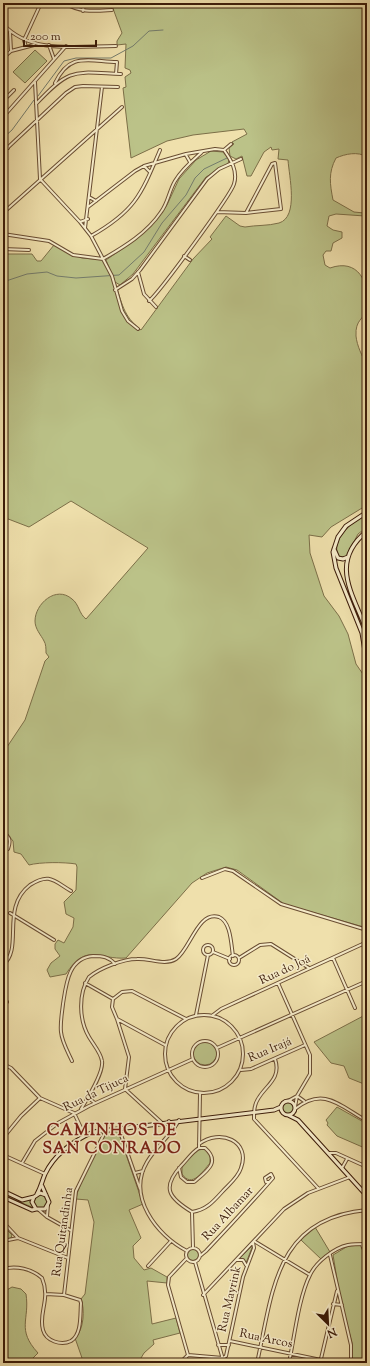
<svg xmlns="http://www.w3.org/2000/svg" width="370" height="1366" font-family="'Sorts Mill Goudy',serif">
  <rect width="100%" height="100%" fill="#efe0ac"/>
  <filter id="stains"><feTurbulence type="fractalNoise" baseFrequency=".005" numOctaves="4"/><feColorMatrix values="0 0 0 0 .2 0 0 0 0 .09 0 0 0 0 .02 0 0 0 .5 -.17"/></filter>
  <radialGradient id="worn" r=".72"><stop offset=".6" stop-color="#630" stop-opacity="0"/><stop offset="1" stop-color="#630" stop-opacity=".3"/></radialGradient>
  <path fill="#bbc288" stroke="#7c6f48" d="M111 3H367V157C358 151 345 154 336 158 328 173 330 184 333 200L354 212 364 213 365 216 336 214 329 216 327 226 333 230 342 232V238L333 243 331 251H326L323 255 325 265 330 268C358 258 370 282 367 308 364 320 355 319 356 336 357 346 362 356 367 365V505L331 527 322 537 309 535 310 553 324 596 339 616 348 634 356 664 367 680V928L284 904 237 870 226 867 207 873 192 883 126 958C99 960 86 942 66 974L50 977 47 970 51 963 60 956 55 949V944L58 940 64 943 73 927 74 918 66 914 64 902 76 890 77 867 76 864C64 862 40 862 29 865L21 854 14 852 13 841 3 829V753L25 720 45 661 49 657 46 653C46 649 46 644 44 641 41 635 35 629 35 621 35 604 56 585 72 599 79 604 79 614 86 619L148 548 71 501 29 527 3 517V254H32L37 261H41L54 245 82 258 105 260 114 279 106 260 138 238 158 218 167 205 179 179 196 160 211 151 223 152 229 159 228 164 206 177 133 274 120 285 115 282C122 303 123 316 141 330L193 259 212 239 210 237 226 216 240 226 245 227C256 225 268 226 279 223 299 217 289 176 288 160L278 159 279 149 272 150 271 147 264 152 251 176H247L242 156 236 159 230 156 229 148 234 144 232 142 247 134 244 129 193 135 167 141 131 158 123 88 126 87 125 77 131 73 130 70 125 68 126 44 117 45V41L122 33Z
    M35 50 47 61 25 83 13 72Z
    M367 514V527L358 534 346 557H339C329 539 354 521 367 514Z
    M367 1014V1091L364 1084 349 1078 344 1066 331 1063 314 1042Z
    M193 1053a12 12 0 1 1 24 0a12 12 0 1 1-24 0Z
    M282.5 1108a5.5 5.5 0 1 1 11 0a5.5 5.5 0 1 1-11 0Z
    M337 1107 367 1124V1149L337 1136 327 1125 328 1123 326 1120Z
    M113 1129 119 1134 143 1204 129 1210 141 1238 133 1246 134 1258 144 1270 151 1268 167 1277V1283L147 1281 152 1324 176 1318 180 1333 153 1340 154 1344 144 1353 138 1363H76L82 1358 75 1338C84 1330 85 1309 81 1299L85 1294 94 1222 88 1200 76 1199 77 1194C81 1182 102 1131 113 1129Z
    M205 1149 210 1153V1163C203 1171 192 1189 182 1174V1166L198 1150Z
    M3 1193 22 1201 32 1198 34 1208 3 1195Z
    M33 1202a7 7 0 1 1 14 0a7 7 0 1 1-14 0Z
    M3 1226 12 1235 11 1238 3 1240Z
    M315 1227 330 1252 321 1259 301 1240Z
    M253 1245 246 1263 244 1260 239 1259Z
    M361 1245 367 1259V1363H352V1343L340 1297 333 1255 348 1246Z
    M187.5 1255a5.5 5.5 0 1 1 11 0a5.5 5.5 0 1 1-11 0Z
    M12 1287 21 1289 26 1294C30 1320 16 1329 38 1353L33 1358 39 1363H3V1298L5 1291Z"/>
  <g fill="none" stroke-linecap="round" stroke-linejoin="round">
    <path stroke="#747c6c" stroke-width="1" d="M38 96 64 61 76 58H111L133 46 149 31 163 30
      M3 138 12 130 34 100
      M3 282 27 274 47 272 57 276 76 278 119 275 144 252 162 223 186 195 195 178 204 169 227 158"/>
    <defs>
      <path id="street" d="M65 3C80 13 95 11 112 10
        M83 11 84 3
        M3 24C31 55 78 46 116 46
        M10 32 11 51
        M49 45 54 59
        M26 47 24 40 41 3
        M3 58 11 51 34 45
        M35 82 40 179 80 222 91 236 112 276 122 311 128 321 138 329
        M55 83C70 52 87 61 117 62L116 74
        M3 101 14 90
        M36 104C71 67 73 72 121 74
        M3 117 66 46
        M3 143 8 148
        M224 150 231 144
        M3 152 66 93 75 87 83 86 118 87
        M186 155 190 162
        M144 166 150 172
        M89 197 96 201
        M88 207 135 171 144 166 186 154 215 149 224 150C231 160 238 171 234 184 231 195 159 293 149 301
        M217 212 246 213 281 209 275 163 272 164 246 213
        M3 213 122 107
        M80 222 88 219
        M85 228 102 87
        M3 234 49 241 73 255 103 259C124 247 147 233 161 212 168 203 169 191 175 181 182 169 192 161 202 152
        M91 236C135 211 141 195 160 150
        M3 249 29 250
        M184 256 190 260
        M138 272 144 294 156 307
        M115 290 132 279 140 270 207 179 219 169 241 159
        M3 832C10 837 11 841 8 849L3 850
        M202 878 225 869 233 871 281 904 367 930
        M10 913 54 940
        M203 950a5 5 0 1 1 10 0a5 5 0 1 1-10 0Z
        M213 952 230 959
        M229 960a5 5 0 1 1 10 0a5 5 0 1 1-10 0Z
        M239 958 260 945 271 944 309 968
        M333 958 355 1008
        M3 965C24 948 0 908 30 885 49 873 53 880 71 891
        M85 983 113 999
        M278 983 310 1055V1074L297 1096 295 1107
        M3 995 7 1002 3 1008
        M113 999 122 992 132 991 186 1019
        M113 999 112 1007 117 1019 165 1045
        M165 1054a39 39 0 1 1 78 0a39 39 0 1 1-78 0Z
        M196 1015 208 955
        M213 1015 221 1009 367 942
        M117 1019 129 1057 125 1089 161 1122
        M192 1054a13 13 0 1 1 26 0a13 13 0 1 1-26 0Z
        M217 1048 367 981
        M275 1059C283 1082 259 1088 255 1106 254 1110 254 1115 254 1119L318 1188
        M72 1061C68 1052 62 1042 61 1032 60 1023 62 1013 63 1004 66 985 68 958 93 956 103 956 109 957 115 964
        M3 1064 11 1068 40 1098 74 1113 85 1136
        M241 1070 251 1069 305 1045
        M297 1096 304 1101
        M87 1097 95 1103
        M288 1101 297 1096
        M81 1109C87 1099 104 1073 102 1061 101 1053 93 1044 89 1037 79 1020 78 994 89 977 100 968 123 959 137 959 149 958 165 966 176 959 190 950 198 910 219 917 231 922 231 944 233 956
        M295 1109C324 1086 340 1106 367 1121
        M179 1120C171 1136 156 1146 147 1162 127 1196 156 1235 187 1251
        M169 1121 174 1129
        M119 1129 140 1189
        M3 1138 21 1116 40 1098
        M329 1153H336L367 1167
        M3 1155 45 1174
        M22 1163 35 1141 58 1123 89 1106 193 1059
        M179 1168 181 1177 187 1182H194C207 1171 221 1162 205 1148H199
        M342 1168 347 1159
        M135 1173 143 1171
        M39 1210 47 1217 70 1230
        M192 1212C169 1198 161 1188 181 1166 187 1160 192 1152 199 1148L200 1094
        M192 1212C206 1210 213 1202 222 1192 228 1185 238 1178 241 1168 251 1141 220 1128 199 1144
        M192 1212 193 1248
        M47 1216 48 1205
        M3 1222 18 1238 68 1258
        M3 1241 18 1238
        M254 1241 310 1275
        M362 1245 367 1257
        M186 1255a7 7 0 1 1 14 0a7 7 0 1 1-14 0Z
        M330 1255 351 1345V1363
        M200 1256 206 1251C229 1227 251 1203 273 1178L271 1174 265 1178 266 1182H269
        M186 1259 169 1277 168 1285 188 1355 223 1358
        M237 1260H243L246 1265
        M195 1262 224 1363
        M148 1266 171 1241
        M3 1269C16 1265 32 1269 42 1278 51 1299 38 1313 43 1330 46 1341 61 1346 71 1341 82 1334 80 1315 81 1303L80 1300 64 1295 46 1294
        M64 1295 76 1191 106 1130
        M203 1295 284 1209 308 1193 350 1177
        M333 1304 342 1305
        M230 1341 321 1360
        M218 1345H229
        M223 1358 226 1356 243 1277 254 1248 253 1242
        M180 1363 188 1355
        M257 1363C273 1291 275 1218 367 1210
        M289 1363C294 1339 299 1296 310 1275 316 1262 334 1248 348 1245 354 1244 361 1244 367 1244
        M320 1363 337 1291"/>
      <path id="secondary" d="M367 512 346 526 338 537 333 552 336 568 362 633 367 663
        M367 531C328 563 354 595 367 632
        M334 549 338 558 343 559 348 557
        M281 1108a7 7 0 1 1 14 0a7 7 0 1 1-14 0Z
        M288 1115 298 1120 367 1196
        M42 1186 49 1202 45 1209H36L32 1202 34 1197 40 1193 46 1195
        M3 1191 22 1200 34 1197
        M37 1194C41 1187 42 1181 45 1174 55 1153 73 1141 93 1132L274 1110 281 1107
        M3 1197 32 1210 36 1209"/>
    </defs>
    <use href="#street" stroke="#694d32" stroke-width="4"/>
    <use href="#secondary" stroke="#3c1c09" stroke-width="5"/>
    <use href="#street" stroke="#f5ebc9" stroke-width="2"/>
    <use href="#secondary" stroke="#f5ebc9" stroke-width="3"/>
  </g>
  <g text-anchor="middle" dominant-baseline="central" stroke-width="3" stroke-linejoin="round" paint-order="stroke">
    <g font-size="12" fill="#3c1c09" stroke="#f5ebc9">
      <text transform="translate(285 970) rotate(-25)">Rua do Joá</text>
      <text transform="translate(270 1050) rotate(-23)">Rua Irajá</text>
      <text transform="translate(96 1093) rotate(-26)">Rua da Tijuca</text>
      <text transform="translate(228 1214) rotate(-47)">Rua Albamar</text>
      <text transform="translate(63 1232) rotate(-82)">Rua Quitandinha</text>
      <text transform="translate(230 1299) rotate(-77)">Rua Mayrink</text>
      <text transform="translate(266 1339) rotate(12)">Rua Arcos</text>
    </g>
    <g font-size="16" font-weight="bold" letter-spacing="1" fill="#7a1f14" stroke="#f5ebc9">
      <text x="112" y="1131">CAMINHOS DE<tspan x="112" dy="18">SAN CONRADO</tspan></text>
    </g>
  </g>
  <rect width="370" height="1366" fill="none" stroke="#efe0ac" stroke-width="16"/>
  <rect x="4" y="4" width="362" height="1358" fill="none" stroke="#3c1c09" stroke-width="2"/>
  <rect x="8" y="8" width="354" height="1350" fill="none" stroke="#3c1c09"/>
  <g transform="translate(328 1324) rotate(156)" stroke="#f5ebc9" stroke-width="3" paint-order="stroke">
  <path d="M0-3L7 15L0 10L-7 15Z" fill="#3c1c09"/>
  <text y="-6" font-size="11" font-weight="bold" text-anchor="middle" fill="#3c1c09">N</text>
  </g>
  <path d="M24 40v6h72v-6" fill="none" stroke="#3c1c09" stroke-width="2"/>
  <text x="30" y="40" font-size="12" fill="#3c1c09" stroke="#f5ebc9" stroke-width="3" paint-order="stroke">200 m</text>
  <rect width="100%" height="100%" filter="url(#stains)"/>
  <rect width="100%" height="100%" fill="url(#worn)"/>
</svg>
